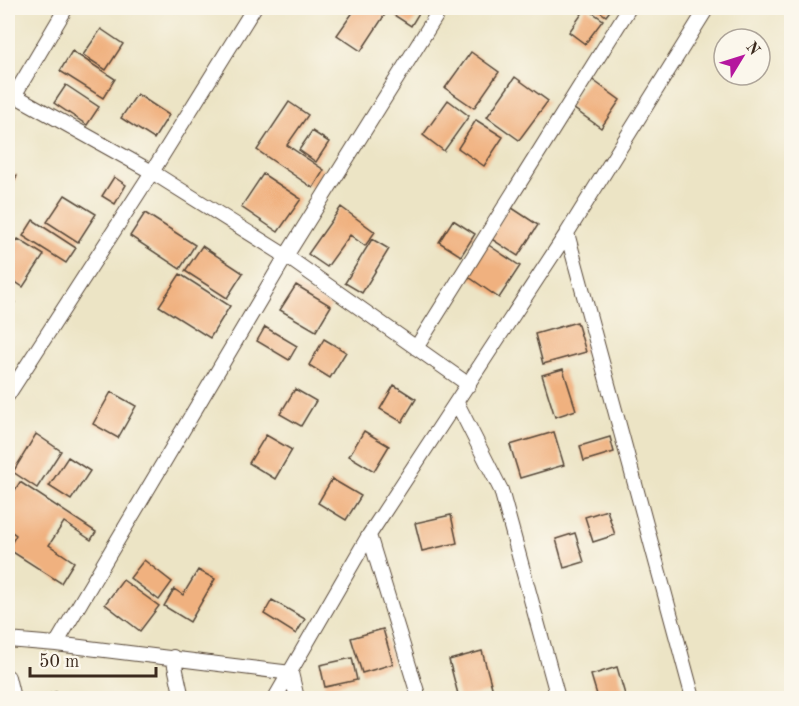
<svg xmlns="http://www.w3.org/2000/svg" width="799" height="706" font-family="'Old Standard TT',serif">
  <rect width="100%" height="100%" fill="#fbf7ec"/>
  <filter id="ink" filterUnits="userSpaceOnUse"><feTurbulence type="fractalNoise" baseFrequency=".0167" numOctaves="2"/><feDisplacementMap in="SourceGraphic" scale="12" xChannelSelector="R" yChannelSelector="G"/><feConvolveMatrix kernelMatrix="1 2 1 2 8 2 1 2 1" color-interpolation-filters="sRGB"/></filter>
  <filter id="wash" filterUnits="userSpaceOnUse"><feTurbulence type="fractalNoise" baseFrequency=".008" numOctaves="4" result="noise"/><feDisplacementMap in="SourceGraphic" scale="24" xChannelSelector="R" yChannelSelector="G"/><feGaussianBlur stdDeviation="1.35" result="paint"/><feColorMatrix in="noise" values="0 0 0 0 0 0 0 0 0 0 0 0 0 0 0 0 0 1.4 0 .05"/><feComposite in="paint" operator="in"/></filter>
  <g filter="url(#wash)">
    <rect width="100%" height="100%" fill="#ece4c5"/>
    <g id="blocks">
      <path fill="#f0b17f" d="M356 8H378L386 13 361 51 337 35Z
        M383 8H422L411 26Z
        M586 8 603 20 585 44 569 32Z
        M595 8H612L606 16Z
        M101 29 123 44 106 70 83 55Z
        M72 51 115 79 103 98 60 71Z
        M471 52 499 72 474 108 445 88Z
        M515 77 548 101 519 140 487 117Z
        M590 78 620 100 601 128 570 106Z
        M66 85 99 107 87 125 54 103Z
        M137 94 169 115 154 139 121 118Z
        M448 100 469 116 444 151 423 135Z
        M289 102 308 115 287 145 324 170 313 188 257 150Z
        M476 120 503 137 484 166 458 148Z
        M312 131 329 142 316 162 299 150Z
        M8 170 17 176 8 192Z
        M263 174 301 199 278 232 241 207Z
        M114 177 126 185 115 204 102 196Z
        M65 195 96 214 78 242 47 222Z
        M509 206 538 225 518 256 490 238Z
        M341 207 375 232 365 246 350 235 327 267 308 254Z
        M145 213 195 245 180 269 130 236Z
        M33 220 76 248 66 263 23 236Z
        M453 220 475 234 461 256 439 242Z
        M18 239 44 255 23 287 8 277V255Z
        M372 239 389 249 362 293 345 283Z
        M487 244 520 266 499 298 466 275Z
        M202 246 243 273 227 298 185 271Z
        M180 274 230 306 210 338 159 306Z
        M296 285 331 306 316 331 280 310Z
        M8 297 15 302 8 313Z
        M577 322 586 352 543 364 535 334Z
        M265 327 297 346 289 360 257 341Z
        M324 339 346 352 330 378 309 365Z
        M563 369 576 410 555 417 542 375Z
        M394 385 416 399 402 422 380 409Z
        M295 389 316 401 301 426 280 414Z
        M111 392 136 406 118 438 93 424Z
        M364 431 389 446 374 471 349 456Z
        M554 432 564 465 520 478 510 445Z
        M36 434 61 451 37 488 13 472Z
        M266 435 292 450 275 479 249 463Z
        M610 437 614 452 584 461 580 446Z
        M68 457 90 471 71 500 49 486Z
        M332 479 361 496 346 520 318 503Z
        M20 482 96 532 91 540 64 522 49 545 74 562 61 583 8 549 16 535 8 529V501Z
        M607 510 615 535 593 542 585 517Z
        M451 515 457 543 422 551 415 523Z
        M575 533 584 562 564 568 556 539Z
        M144 560 172 582 159 600 130 578Z
        M198 570 215 579 190 622 164 606 174 589 183 595Z
        M123 580 159 606 140 631 105 604Z
        M272 600 305 619 296 634 264 614Z
        M383 629 393 664 362 673 351 638Z
        M482 651 493 691 459 698 449 660Z
        M352 658 357 680 325 687 320 665Z
        M617 667 626 698H598L591 675Z
        M56 692 57 698H35Z"/>
    </g>
  </g>
  <g filter="url(#ink)">
    <use href="#blocks" fill-opacity="0" stroke="#564637" stroke-width="1.5"/>
    <g fill="none" stroke-linecap="round" stroke-linejoin="round">
      <defs>
        <path id="minor" d="M14 95 152 172 286 256 469 385
          M8 106 66 8
          M567 233 693 698
          M416 348 629 8
          M8 395 152 172 254 8
          M457 403 501 490 558 698
          M369 535 419 698
          M8 640 56 644 291 673 297 698
          M56 644 286 256 441 8
          M173 657 182 698
          M8 677 13 698
          M275 698 369 535 567 233 707 8"/>
      </defs>
      <use href="#minor" stroke="#564637" stroke-width="16"/>
      <use href="#minor" stroke="#fff" stroke-width="14"/>
    </g>
  </g>
  <rect width="799" height="706" fill="none" stroke="#fbf7ec" stroke-width="30"/>
  <g transform="translate(742 57) rotate(52)"><circle r="28" fill="#fbf7ec" stroke="#aea59a" stroke-width="1.5"/>
  <path d="M0-4.5L10 22L0 15L-10 22Z" fill="#b5179e"/>
  <text y="-9" font-size="16" font-weight="bold" text-anchor="middle" fill="#3b2a1e">N</text>
  </g>
  <path d="M30 667v9h126v-9" fill="none" stroke="#3b2a1e" stroke-width="3"/>
  <text x="39" y="667" font-size="18" fill="#3b2a1e" stroke="#fbf7ec" stroke-width="4.5" paint-order="stroke">50 m</text>
</svg>
